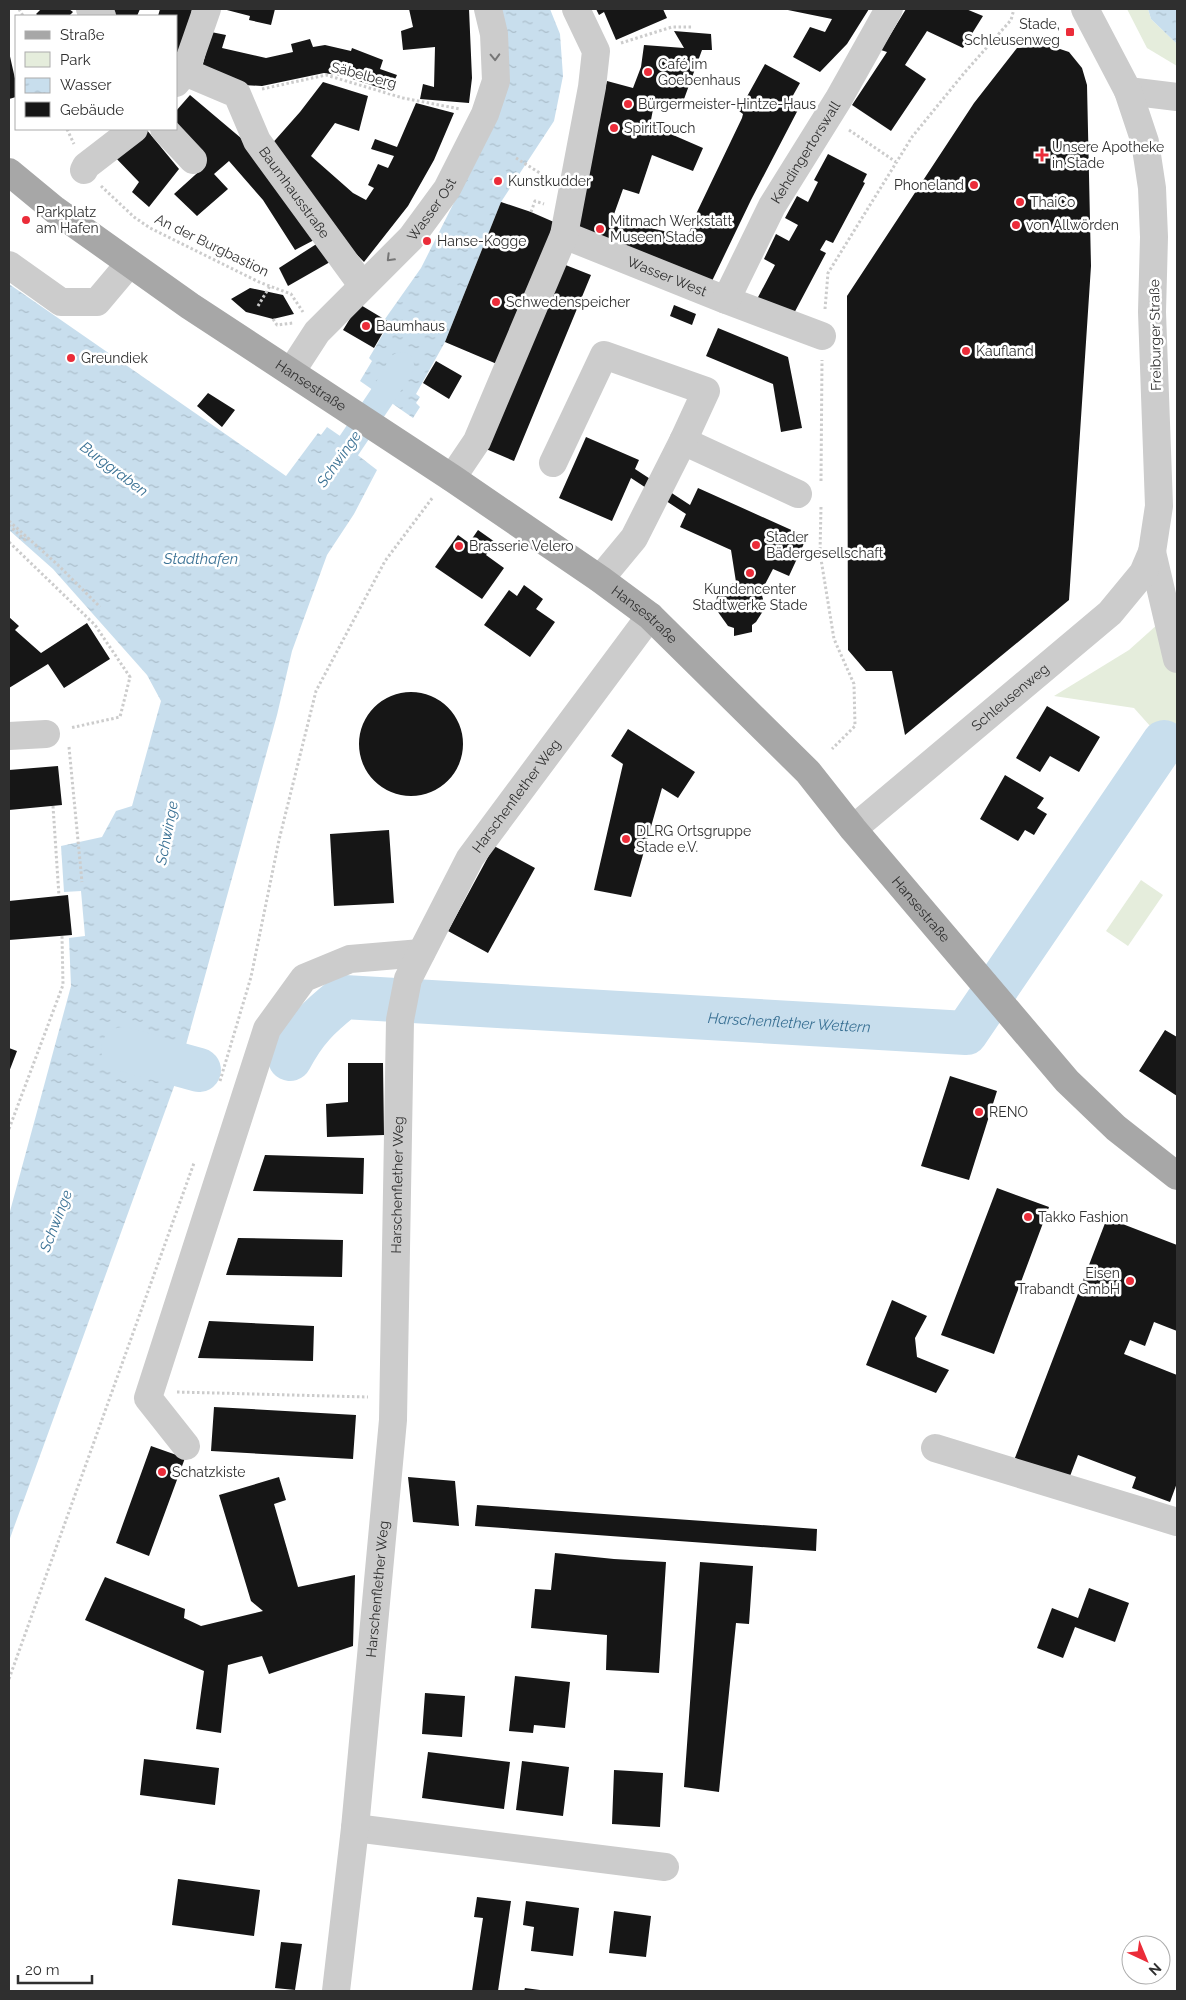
<svg xmlns="http://www.w3.org/2000/svg" width="1186" height="2000" font-family="Raleway,sans-serif">
  <defs>
    <pattern id="water-ripples" width="26" height="14" patternUnits="userSpaceOnUse" patternTransform="scale(1.25)"><rect width="26" height="14" fill="#c8deed"/><path d="M2 4q2-2 4 0t4 0M15 11q2-2 4 0t4 0" fill="none" stroke="#acbfcc"/></pattern>
  </defs>
  <rect width="100%" height="100%" fill="#fff"/>
  <path fill="#e5eddc" d="M1127 9H1148L1151 19 1177 44V66L1147 48Z
    M1177 607V727L1159 736 1134 708 1054 696 1129 650Z
    M1141 880 1163 895 1128 946 1106 931Z"/>
  <path fill="url(#water-ripples)" d="M501 9H550L560 34 563 76 554 121 501 202 445 342 416 394 420 397 416 403 420 407 413 418 360 381 372 361 369 358 390 322 385 319 421 268 479 153Z
    M1148 9H1177V44L1151 19Z
    M9 284 286 476 318 433 321 435 327 427 343 438 338 447 352 456 355 453 377 470 354 514 327 555 292 651 277 715 176 1081 9 1541V1215L71 986 69 938 85 936 81 891 64 892 61 846 102 837 116 811 132 806 161 701 147 675 53 569 9 530Z"/>
  <g fill="none" stroke-linecap="round" stroke-linejoin="round">
    <path stroke="#c8deed" stroke-width="26" d="M325 481 387 389 401 365"/>
    <g stroke="#c8deed" stroke-width="44">
      <path d="M123 1049 199 1070"/>
      <path id="s1" d="M290 1059C305 1030 319 1017 344 997L966 1033 1164 742"/>
    </g>
  </g>
  <path fill="#161616" d="M41 9H69L73 12 69 16H38L36 14Z
    M107 9H140L137 16H118Z
    M160 9H192L187 37 176 57V16H158Z
    M223 9H275L271 25 249 20 250 16Z
    M409 9H469L472 78 469 103 420 99 423 84 434 87 435 47 403 50 401 31 413 27Z
    M596 9H663L667 18 616 40 604 12 599 15Z
    M783 9H869L847 44 820 72 793 57 810 27 825 32 832 19Z
    M906 9H966L983 16 963 48 927 31 905 65 926 79 891 131 852 105 887 52 881 50Z
    M674 31 711 34 712 50H702L680 110 655 99 650 125 703 148 693 171 652 155 639 194 623 189 613 217 645 227 688 236 697 212 742 118 743 114 739 111 765 64 800 83 791 99 801 104 751 200 712 281 570 232 607 81 633 88 641 67 644 45 684 48Z
    M211 32 226 35 222 48 266 58 293 52 291 44 310 39 313 47 325 45 351 51 352 48 383 60 380 69 397 75 390 91 343 76 324 73 262 86 243 85 201 72Z
    M1051 46 1069 52 1082 68 1087 85 1091 266 1069 600 905 735 892 671H866L848 650 847 296 974 103 1017 48Z
    M9 52 16 83V97L9 99Z
    M323 82 368 96 359 131 335 123 311 156 353 193 366 200 374 188 368 185 378 164 388 168 394 156 371 149 375 139 397 147 416 103 454 113 434 160 408 206 364 262 326 223 269 147 300 112Z
    M190 95 248 144 316 239 295 250 263 200 229 161 214 174 228 189 197 216 174 194 205 166 195 155 176 129V111Z
    M146 129 179 169 149 207 132 192 139 182 112 154Z
    M828 154 867 174 863 182 865 183 833 243 826 240 820 250 826 253 791 319 756 301 775 265 764 259 776 234 789 241 798 225 785 218 797 196 808 202 818 182 814 180Z
    M501 202 531 212 563 226 504 367 445 342Z
    M318 243 330 262 288 286 279 268Z
    M563 264 591 275 514 461 486 449Z
    M250 288 283 295 294 314 273 319 246 312 231 299Z
    M359 304 389 322 374 348 343 330Z
    M674 305 696 314 692 325 670 316Z
    M718 328 788 357 802 428 781 432 773 384 706 356Z
    M436 361 462 376 449 399 423 383Z
    M208 393 235 410 222 427 197 406Z
    M586 437 639 460 635 469 690 505 698 488 807 537 789 576 773 569 761 592 763 599V611L756 622 752 625V632L734 636V628L728 626 718 612 716 604 717 596 723 588 736 582 731 550 680 527 686 514 631 478 612 521 559 498Z
    M478 530 495 542 486 555 504 568 482 599 435 567 458 535 469 543Z
    M524 585 543 599 536 609 555 622 530 657 484 625 509 590 517 596Z
    M9 617 19 626 15 630 41 653 87 623 110 659 64 688 48 664 9 688Z
    M359 744a52 52 0 1 1 104 0a52 52 0 1 1-104 0Z
    M1047 706 1100 737 1079 772 1050 756 1040 772 1016 758Z
    M628 729 695 772 678 798 662 788 631 897 594 890 623 764 611 756Z
    M58 766 62 805 9 810V770Z
    M1005 775 1044 798 1037 808 1047 814 1034 835 1025 830 1018 841 980 819Z
    M389 830 394 903 334 906 330 834Z
    M494 846 535 868 488 953 448 931Z
    M68 895 72 935 9 940V901Z
    M1165 1030 1177 1037V1096L1139 1071Z
    M9 1048 17 1051 9 1072Z
    M348 1063H383L384 1135 327 1137 326 1104 348 1102Z
    M950 1076 997 1091 969 1180 921 1166Z
    M265 1155 364 1158 363 1194 253 1191Z
    M997 1188 1049 1207 994 1354 941 1335Z
    M1107 1218 1177 1245V1331L1154 1322 1145 1346 1130 1340 1124 1354 1177 1375V1483L1170 1502 1132 1488 1136 1477 1078 1455 1067 1484 1013 1463Z
    M238 1238 343 1240 342 1277 226 1275Z
    M892 1300 927 1316 915 1338 917 1357 949 1370 936 1393 866 1365Z
    M209 1321 314 1326 313 1361 198 1358Z
    M214 1407 356 1415 353 1459 211 1451Z
    M151 1446 185 1458 149 1556 116 1543Z
    M279 1477 286 1500 274 1504 298 1587 355 1575 353 1646 269 1674 262 1656 228 1665 221 1733 196 1729 204 1671 85 1620 105 1577 185 1609 184 1618 201 1626 263 1611 251 1601 219 1495Z
    M408 1477 455 1481 459 1526 413 1522Z
    M477 1505 817 1529 816 1551 475 1526Z
    M555 1553 614 1559 666 1562 659 1673 606 1670 607 1635 531 1628 535 1589 551 1590Z
    M700 1562 753 1566 749 1624 736 1623 719 1792 684 1787Z
    M1089 1588 1129 1603 1115 1642 1075 1627 1063 1658 1037 1648 1052 1608 1078 1618Z
    M515 1676 570 1682 565 1728 534 1725 533 1733 509 1731Z
    M425 1693 465 1696 462 1737 422 1734Z
    M428 1752 510 1762 504 1809 422 1798Z
    M144 1759 219 1768 215 1805 140 1795Z
    M522 1761 569 1767 563 1816 516 1810Z
    M614 1770 663 1773 660 1827 612 1824Z
    M178 1879 260 1890 254 1936 172 1925Z
    M477 1897 511 1901 498 1991H472L483 1918 474 1917Z
    M526 1901 579 1908 573 1956 531 1951 534 1927 523 1925Z
    M614 1911 651 1916 646 1957 609 1953Z
    M281 1942 302 1944 295 1990 275 1988Z
    M525 1988 540 1990V1991H524Z"/>
  <g fill="none" stroke-linecap="round" stroke-linejoin="round">
    <path stroke="#ccc" stroke-width="3" stroke-dasharray="2.5 2.5" stroke-linecap="butt" d="M19 9 23 16
      M621 43 672 27H693
      M262 89 326 75 403 98 460 109
      M67 129 74 144
      M849 130 896 162
      M516 158 543 175
      M101 186 134 217 150 228 259 282 291 294 303 312
      M531 212 535 201 544 204
      M258 306 270 286
      M825 309 828 273 912 137 965 72 1011 20 1014 9
      M273 319 277 325 293 323
      M821 481 822 360
      M821 507 820 553 834 639 854 684 855 726 832 749
      M9 521 58 565 100 607
      M9 525 25 540 27 537
      M9 542 95 625 130 677 120 717 70 728
      M69 747 82 882
      M53 806 59 896
      M220 1081 251 977 279 840 316 691 385 561 433 497
      M9 1129 63 985 62 936
      M177 1392 368 1397
      M9 1679 194 1163"/>
    <g stroke="#ccc" stroke-width="28">
      <path d="M90 9 102 16"/>
      <path id="s2" d="M176 66 185 72 237 94 257 141 362 285"/>
      <path d="M176 83 185 72 207 9"/>
      <path d="M1128 91 1177 97"/>
      <path d="M164 129 193 160"/>
      <path d="M84 170 86 166 134 129"/>
      <path id="s3" d="M564 235 726 300 822 336"/>
      <path d="M9 265 61 302H97L129 264"/>
      <path id="s4" d="M726 300 772 206 838 100 889 9"/>
      <path id="s5" d="M291 372 317 332 411 238 447 189 485 114 496 81 494 34 488 9"/>
      <path d="M683 441 798 494"/>
      <path d="M553 463 604 355 706 391 683 441 634 538 600 579"/>
      <path d="M452 478 477 441 564 235 592 87 596 51 576 9"/>
      <path d="M1152 552 1177 659"/>
      <path d="M9 736 46 734"/>
      <path id="s6" d="M853 829 1110 613 1143 573 1152 552 1159 506 1152 312 1154 237 1152 188 1145 142 1128 91 1085 9"/>
      <path d="M186 1446 148 1398 267 1029 304 978 350 959 421 953"/>
      <path d="M935 1448 1177 1522"/>
      <path d="M355 1828 665 1867"/>
      <path id="s7" d="M336 1991 355 1828 393 1420 400 1020 408 979 470 858 650 616"/>
    </g>
    <path stroke="#a7a7a7" stroke-width="28" id="s8" d="M9 172 55 210 190 306 452 478 600 579 650 616 808 772 853 829 1067 1081 1116 1128 1177 1176"/>
  </g>
  <defs><path id="oneway-chevron" d="M-2-3.5L2.5 0L-2 3.5" fill="none" stroke-width="1.6" stroke-linecap="round" stroke-linejoin="round" transform="scale(1.25)"/></defs>
  <g stroke="#767676">
    <use href="#oneway-chevron" transform="translate(495 57) rotate(88)"/>
    <use href="#oneway-chevron" transform="translate(390 258) rotate(135)"/>
  </g>
  <g fill="#eb2c39" stroke="#fff" stroke-width="2">
    <rect x="1065" y="27" width="10" height="10" rx="2.5"/>
    <circle cx="648" cy="72" r="5"/>
    <circle cx="628" cy="104" r="5"/>
    <circle cx="614" cy="128" r="5"/>
    <path d="M1039.5 147.5h5v5h5v5h-5v5h-5v-5h-5v-5h5z"/>
    <circle cx="498" cy="181" r="5"/>
    <circle cx="974" cy="185" r="5"/>
    <circle cx="1020" cy="202" r="5"/>
    <circle cx="26" cy="220" r="5"/>
    <circle cx="1016" cy="225" r="5"/>
    <circle cx="600" cy="229" r="5"/>
    <circle cx="427" cy="241" r="5"/>
    <circle cx="496" cy="302" r="5"/>
    <circle cx="366" cy="326" r="5"/>
    <circle cx="966" cy="351" r="5"/>
    <circle cx="71" cy="358" r="5"/>
    <circle cx="756" cy="545" r="5"/>
    <circle cx="459" cy="546" r="5"/>
    <circle cx="750" cy="573" r="5"/>
    <circle cx="626" cy="839" r="5"/>
    <circle cx="979" cy="1112" r="5"/>
    <circle cx="1028" cy="1217" r="5"/>
    <circle cx="1130" cy="1281" r="5"/>
    <circle cx="162" cy="1472" r="5"/>
  </g>
  <g text-anchor="middle" dominant-baseline="central" stroke-width="5" stroke-linejoin="round" paint-order="stroke">
    <g font-size="14" fill="#2f2f2f" stroke="#fff" text-anchor="start">
      <text x="1060" y="24" text-anchor="end">Stade,<tspan x="1060" dy="16">Schleusenweg</tspan></text>
      <text x="658" y="64">Café im<tspan x="658" dy="16">Goebenhaus</tspan></text>
      <text x="638" y="104">Bürgermeister-Hintze-Haus</text>
      <text x="624" y="128">SpiritTouch</text>
      <text x="1052" y="147">Unsere Apotheke<tspan x="1052" dy="16">in Stade</tspan></text>
      <text x="508" y="181">Kunstkudder</text>
      <text x="964" y="185" text-anchor="end">Phoneland</text>
      <text x="1030" y="202">ThaiCo</text>
      <text x="36" y="212">Parkplatz<tspan x="36" dy="16">am Hafen</tspan></text>
      <text x="610" y="221">Mitmach Werkstatt<tspan x="610" dy="16">Museen Stade</tspan></text>
      <text x="1026" y="225">von Allwörden</text>
      <text x="437" y="241">Hanse-Kogge</text>
      <text x="506" y="302">Schwedenspeicher</text>
      <text x="376" y="326">Baumhaus</text>
      <text x="976" y="351">Kaufland</text>
      <text x="81" y="358">Greundiek</text>
      <text x="766" y="537">Stader<tspan x="766" dy="16">Bädergesellschaft</tspan></text>
      <text x="469" y="546">Brasserie Velero</text>
      <text x="750" y="589" text-anchor="middle">Kundencenter<tspan x="750" dy="16">Stadtwerke Stade</tspan></text>
      <text x="636" y="831">DLRG Ortsgruppe<tspan x="636" dy="16">Stade e.V.</tspan></text>
      <text x="989" y="1112">RENO</text>
      <text x="1038" y="1217">Takko Fashion</text>
      <text x="1120" y="1273" text-anchor="end">Eisen<tspan x="1120" dy="16">Trabandt GmbH</tspan></text>
      <text x="172" y="1472">Schatzkiste</text>
    </g>
    <g font-size="14" fill="#2f2f2f" stroke="#fff">
      <text transform="translate(364 75) rotate(15)">Säbelberg</text>
      <text stroke="none"><textPath href="#s4" startOffset="168">Kehdingertorswall</textPath></text>
      <text stroke="none"><textPath href="#s2" startOffset="182">Baumhausstraße</textPath></text>
      <text stroke="none"><textPath href="#s5" startOffset="216">Wasser Ost</textPath></text>
      <text transform="translate(212 245) rotate(26)">An der Burgbastion</text>
      <text stroke="none"><textPath href="#s3" startOffset="111">Wasser West</textPath></text>
      <text transform="translate(1155 335) rotate(-91)">Freiburger Straße</text>
      <text stroke="none"><textPath href="#s8" startOffset="370">Hansestraße</textPath></text>
      <text stroke="none"><textPath href="#s8" startOffset="775">Hansestraße</textPath></text>
      <text stroke="none"><textPath href="#s6" startOffset="205">Schleusenweg</textPath></text>
      <text stroke="none"><textPath href="#s7" startOffset="1229">Harschenflether Weg</textPath></text>
      <text stroke="none"><textPath href="#s8" startOffset="1180">Hansestraße</textPath></text>
      <text stroke="none"><textPath href="#s7" startOffset="809">Harschenflether Weg</textPath></text>
      <text stroke="none"><textPath href="#s7" startOffset="404">Harschenflether Weg</textPath></text>
    </g>
    <g font-size="15" font-style="italic" fill="#3a7194" stroke="#fff">
      <text transform="translate(339 459) rotate(-55)">Schwinge</text>
      <text transform="translate(114 469) rotate(37)">Burggraben</text>
      <text x="201" y="559">Stadthafen</text>
      <text transform="translate(167 833) rotate(-79)">Schwinge</text>
      <text stroke="none"><textPath href="#s1" startOffset="529">Harschenflether Wettern</textPath></text>
      <text transform="translate(56 1221) rotate(-69)">Schwinge</text>
    </g>
  </g>
  <rect width="1186" height="2000" fill="none" stroke="#2f2f2f" stroke-width="20"/>
  <rect x="15" y="15" width="162" height="115" fill="#ffffff" stroke="#acacac"/>
  <rect x="25" y="31" width="25" height="8" fill="#a7a7a7" stroke="#acacac"/>
  <text x="60" y="40" font-size="15" fill="#2f2f2f">Straße</text>
  <rect x="25" y="52" width="25" height="15" fill="#e5eddc" stroke="#acacac"/>
  <text x="60" y="65" font-size="15" fill="#2f2f2f">Park</text>
  <rect x="25" y="78" width="25" height="15" fill="url(#water-ripples)" stroke="#acacac"/>
  <text x="60" y="90" font-size="15" fill="#2f2f2f">Wasser</text>
  <rect x="25" y="102" width="25" height="15" fill="#161616" stroke="#acacac"/>
  <text x="60" y="115" font-size="15" fill="#2f2f2f">Gebäude</text>
  <g transform="translate(1146 1960) rotate(136)"><circle r="24" fill="#ffffff" stroke="#acacac"/>
  <path d="M0-4L9 19L0 12L-9 19Z" fill="#eb2c39"/>
  <text y="-8" font-size="14" font-weight="bold" text-anchor="middle" fill="#2f2f2f">N</text>
  </g>
  <path d="M18 1975v8h74v-8" fill="none" stroke="#2f2f2f" stroke-width="2.5"/>
  <text x="25" y="1975" font-size="15" fill="#2f2f2f" stroke="#ffffff" stroke-width="4" paint-order="stroke">20 m</text>
</svg>
